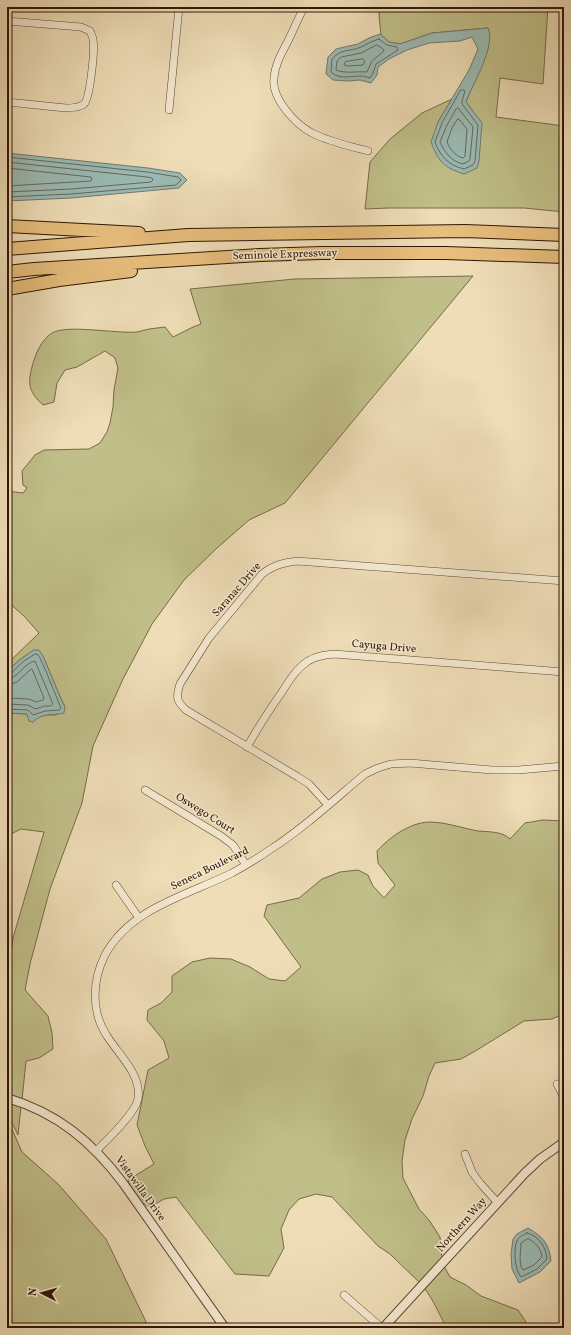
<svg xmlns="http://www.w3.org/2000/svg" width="571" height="1335" font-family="Vollkorn,serif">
  <rect width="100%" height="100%" fill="#eeddb7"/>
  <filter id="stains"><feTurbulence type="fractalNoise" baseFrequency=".005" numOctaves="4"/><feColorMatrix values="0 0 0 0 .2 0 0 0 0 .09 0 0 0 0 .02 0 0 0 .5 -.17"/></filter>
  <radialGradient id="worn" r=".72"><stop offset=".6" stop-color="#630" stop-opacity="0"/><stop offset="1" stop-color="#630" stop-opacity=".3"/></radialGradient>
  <path fill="#c0bf89" stroke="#786a48" d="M380 7H448L454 10 465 7H548L543 84 500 78 496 117 564 126V212L524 208H389L365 209 370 162 390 139 422 113 452 99 438 122 473 112 466 102C472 84 496 45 488 28L432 33 400 44 389 42 381 35 379 15Z
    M473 276 285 503 249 520 217 548 184 580 152 624 123 679 93 746 82 803 50 889 30 964 25 990 48 1016 52 1033 53 1049 39 1058 26 1061 22 1100 7 1095V980L13 938 44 832 21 829 7 836V713L27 714 38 717 47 715H56L65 707 61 699 43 656 34 650 22 658 7 671V664L39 633 24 616 7 601V491L23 493 27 488 23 485 22 471 35 455 44 450 89 449 100 443 107 432 110 423 113 407 114 390 118 368 115 358 105 351 77 367 65 370 57 383 54 402 43 405C30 393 27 385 32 367 35 355 41 340 52 333 67 324 117 334 137 332 141 331 145 330 149 329 154 328 160 328 165 327L173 337 193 327 201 324 190 289 295 279Z
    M543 820 564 821V1014L552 1019 524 1021 477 1050 461 1059 435 1063 429 1076 423 1096 412 1119 405 1140 402 1161 403 1178 419 1209 429 1220 440 1237 442 1259 420 1283 390 1254 378 1246 332 1197 316 1194 299 1199 289 1210 281 1229 284 1248 269 1276 235 1274 176 1197 164 1199 150 1207C137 1201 132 1194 128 1180L154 1164 145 1146 137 1125 148 1070 169 1058 164 1041 147 1020 148 1010 161 1003 172 992V976L192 962 210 958 231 959 250 967 269 979 285 981 301 967 264 916 267 905 299 898 322 879 340 872 358 870 368 875 373 886 384 898 395 885 378 863 377 851C390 837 409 823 429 822 445 822 462 828 478 831 488 832 502 831 510 839L525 823Z
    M7 1101 21 1106 18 1135 7 1113Z
    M7 1118 22 1152 58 1184 106 1239 149 1328H7Z
    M444 1266 450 1277 466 1285 481 1296 518 1310 528 1325V1328H447C439 1315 434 1300 424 1288Z"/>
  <path fill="#9bbbb5" stroke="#71796f" d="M488 28C496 47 473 83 466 102L482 123 479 161 477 168 464 174C443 167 439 162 431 142L438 122 469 70 478 49 472 37 460 41 429 43 407 50 389 59 378 67 377 75 371 83 360 80 348 81 333 80 326 74 328 57 336 49 358 44 369 38 380 34 389 42 400 44 432 33Z
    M7 153 148 168 180 173 187 180 179 188 71 198 7 201Z
    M34 650H39L43 656 61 699 65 707 64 713C52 716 43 712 33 722L29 721 27 714 7 713V671L22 658Z
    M528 1228C543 1237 549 1243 551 1261L540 1272 519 1283 512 1269 511 1254 513 1239 517 1234Z"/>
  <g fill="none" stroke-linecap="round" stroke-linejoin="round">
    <path stroke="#66685e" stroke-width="1" d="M379 39 387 45 397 47 398 50 376 64 373 73 370 78C367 77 363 76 360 76 350 76 339 80 331 72L332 59C342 48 350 52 361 47 367 44 372 41 379 39Z
      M377 45 383 49 384 51 372 61 367 72C357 71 346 74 336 70L337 61 341 57 361 53Z
      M363 59 365 61 363 65 348 66 344 65 345 62Z
      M461 90H464L465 91 462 101V104L478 125 475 161 473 165 464 169C448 165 441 157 435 142L442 123Z
      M458 108 473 127 470 159 469 161 463 164C451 161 445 153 440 142L447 125 456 109Z
      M458 119 460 120 467 129 465 156 463 158C455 156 450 149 447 142L452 128Z
      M7 157 147 172 178 177 181 180 176 185 71 194 7 197
      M7 162 147 177 152 178 153 180 151 182 71 189 7 192
      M7 168 91 177 92 179 91 181 7 186
      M7 674 11 673 24 661 35 654H37L40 658 45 669 61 708 59 710 45 711 33 715 28 710 7 709
      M7 679C19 678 24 663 35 661L53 704 51 706H45L35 709 28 705 7 704
      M7 685 17 682 30 670 32 669 44 698 43 700 36 702 29 699 7 698
      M527 1233C539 1236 546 1247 547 1259L537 1269 521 1277C515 1270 513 1250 517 1241 518 1237 524 1235 527 1233Z
      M529 1239C536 1243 541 1249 542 1257L534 1265 523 1270C518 1264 521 1251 521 1243L527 1239Z"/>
    <defs>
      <path id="minor" d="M304 7C298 19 293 31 287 43 281 54 275 65 274 78 271 98 295 124 312 133 330 142 349 146 368 151
        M7 21 81 27 90 31C91 34 93 37 93 40 95 49 90 99 84 104 79 108 72 108 66 108L7 102
        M169 110 179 7
        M247 747C258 728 269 710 282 692 289 681 296 669 308 661 316 656 325 655 334 654L564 672
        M145 790 221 836 233 845 246 865
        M328 805 309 784 298 777 186 710C176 701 176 697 180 684L209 638 262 574C274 565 282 563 297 561L564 581
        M116 885 139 918
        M557 1084 564 1098
        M96 1151C107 1140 135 1114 138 1099 142 1075 119 1055 107 1036 91 1012 92 981 105 955 130 908 188 895 232 873 245 866 258 858 271 849 304 828 335 799 365 774L378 768 391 764 410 763 492 770H518L564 766
        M465 1154 472 1172 480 1183 497 1202
        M344 1295 382 1328"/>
      <path id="tertiary" d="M7 1098C58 1113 92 1142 123 1183L225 1328
        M383 1328 524 1174 540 1159 564 1142"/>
      <path id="motorway" d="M7 226 139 233
        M7 249 188 235 465 231 564 235
        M7 272 34 269 260 255 321 253H446L564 257
        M7 289 59 280 131 271"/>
    </defs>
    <use href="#minor" stroke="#604833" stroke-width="8"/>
    <use href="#tertiary" stroke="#604833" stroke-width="10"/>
    <use href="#motorway" stroke="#311607" stroke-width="14"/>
    <use href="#minor" stroke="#f4e9d0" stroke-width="7"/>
    <use href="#tertiary" stroke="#f4e9d0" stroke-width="8"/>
    <use href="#motorway" stroke="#e7be7c" stroke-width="12"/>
  </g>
  <g text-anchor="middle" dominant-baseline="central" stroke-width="3" stroke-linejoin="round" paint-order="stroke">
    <g font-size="11" fill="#311607" stroke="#f4e9d0">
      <text transform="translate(285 255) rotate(-2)">Seminole Expressway</text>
      <text transform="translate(237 590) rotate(-49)">Saranac Drive</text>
      <text transform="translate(384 647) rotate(5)">Cayuga Drive</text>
      <text transform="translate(205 814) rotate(32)">Oswego Court</text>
      <text transform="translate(210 869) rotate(-26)">Seneca Boulevard</text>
      <text transform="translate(140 1189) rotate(54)">Vistawilla Drive</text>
      <text transform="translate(462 1225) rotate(-48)">Northern Way</text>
    </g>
  </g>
  <rect width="571" height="1335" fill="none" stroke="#eeddb7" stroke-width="24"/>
  <rect x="8" y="8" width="555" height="1319" fill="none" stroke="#311607" stroke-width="2"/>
  <rect x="12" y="12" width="547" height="1311" fill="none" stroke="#311607"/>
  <g transform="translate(42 1293) rotate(276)" stroke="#f4e9d0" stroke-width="3" paint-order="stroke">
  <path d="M0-3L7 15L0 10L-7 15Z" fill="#311607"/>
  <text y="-6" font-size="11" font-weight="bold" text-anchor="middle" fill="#311607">N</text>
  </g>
  <rect width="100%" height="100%" filter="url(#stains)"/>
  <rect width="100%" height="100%" fill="url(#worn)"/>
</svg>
